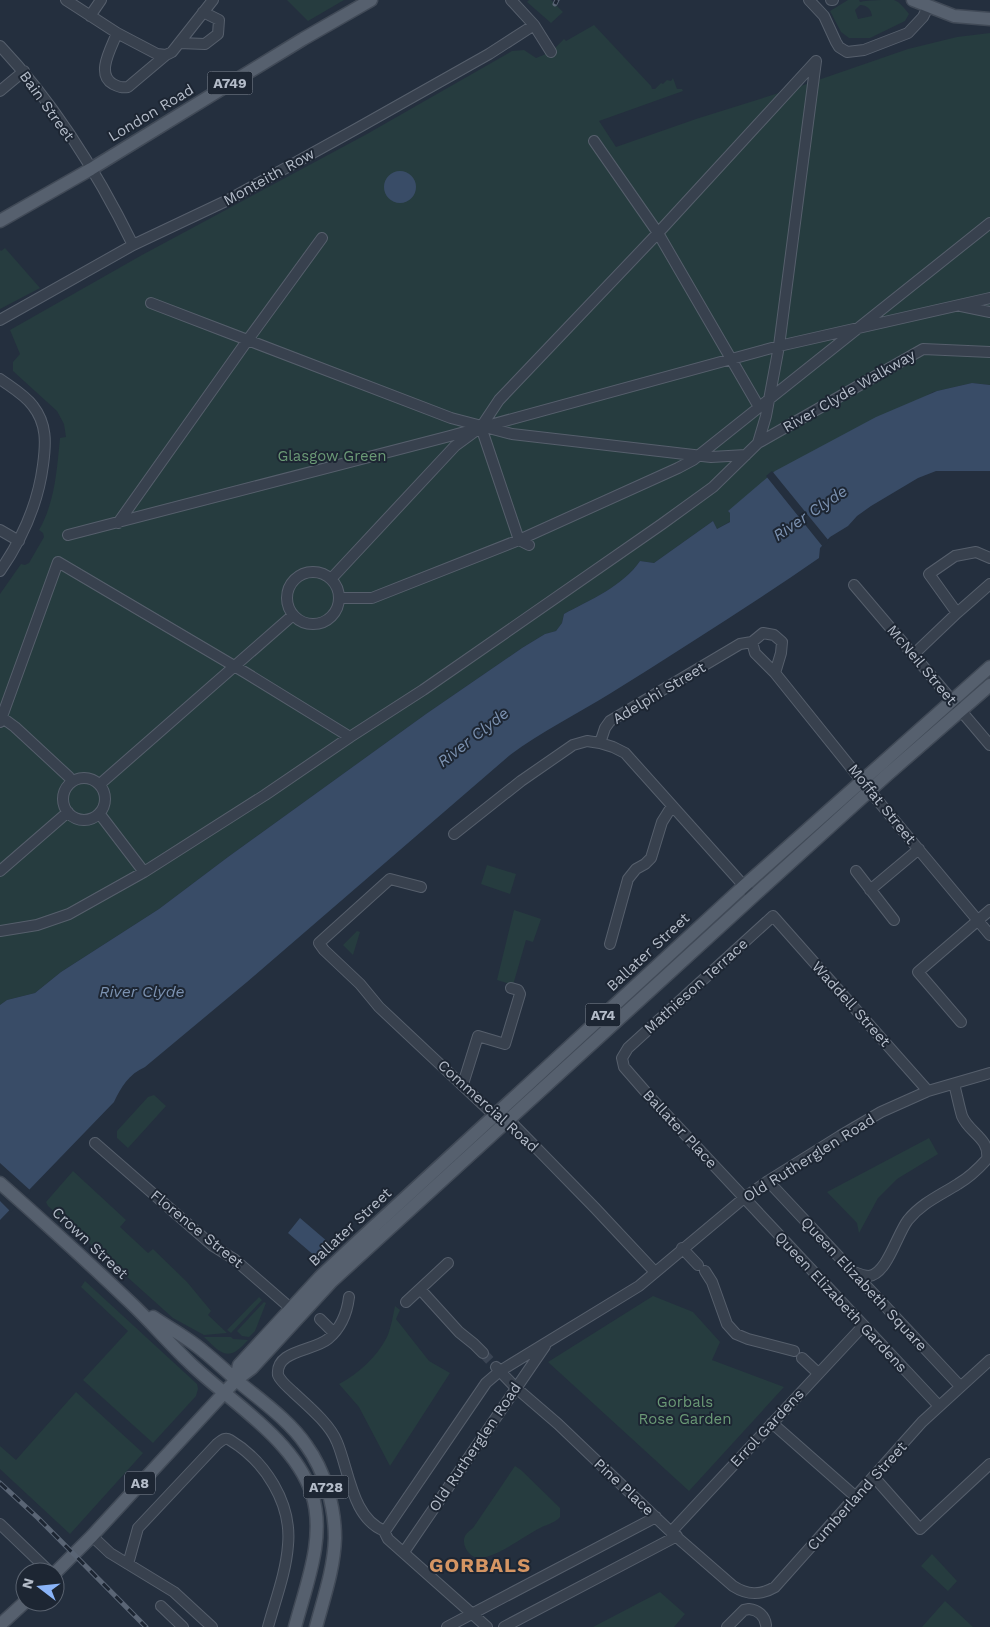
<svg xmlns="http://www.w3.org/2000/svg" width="990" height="1627" font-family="'Work Sans',sans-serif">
  <rect width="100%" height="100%" fill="#242f3e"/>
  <path fill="#263c3f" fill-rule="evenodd" d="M287 0H344L308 21Z
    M529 0H551L563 12 551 23 527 2Z
    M848 0H859L860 2C867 0 886 0 894 0 900 2 905 9 909 14L905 21 870 38H849L841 32 830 11ZM860 5C867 5 871 9 872 16L858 19 855 10Z
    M594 25 651 86 652 89H655L661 83 663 84 667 80 671 81 673 78 677 89H682L683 91 599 121 616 147 696 119 798 87 908 49 957 37 990 33V385L972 383 933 392 728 511 730 513 731 521 717 529 713 521 654 563 640 561C623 586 590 600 564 614L562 623 556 631 545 634 522 648 426 714 228 857 159 909 61 972 35 993 7 1000 0 1005V594L21 564 25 565 29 563 44 537 43 533 39 530C55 502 57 469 60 438L66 437 64 424 57 411 13 371V362L20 354 10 330 142 255 367 134 512 51 524 50 536 58 551 52 564 39 566 41Z
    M5 248 40 288 0 309V250L1 251Z
    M487 865 516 874 510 894 481 884Z
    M514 910 541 919 533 942 526 940 513 985 497 980Z
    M357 931 360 932 353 955 343 945Z
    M154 1095 166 1106 128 1148 117 1138V1131L148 1097Z
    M929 1138 938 1154 897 1179 878 1198 859 1233 857 1223 827 1192Z
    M73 1171 126 1220 120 1227 148 1253 153 1249 187 1282 211 1311 208 1315 227 1333 204 1335 173 1318 48 1206 46 1202Z
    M85 1281 197 1384 198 1389 196 1396 153 1443 83 1380 128 1331 81 1287Z
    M653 1296 693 1312 720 1342 712 1360 784 1387 689 1491 548 1362Z
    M259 1297 262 1300 231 1333 227 1330Z
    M264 1302 266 1303 255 1331 249 1337 242 1336 237 1331Z
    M395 1306 400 1310 396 1319 429 1361 450 1373 390 1466 359 1407 339 1384C358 1374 377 1357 387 1337 391 1328 393 1316 395 1306Z
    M204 1337H231L233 1339 248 1340C229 1362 222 1355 204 1337Z
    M76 1392 143 1453 70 1534 0 1469V1446L16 1460Z
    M515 1466 521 1470 560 1508V1517C555 1523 548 1524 540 1528 524 1536 499 1556 481 1558 473 1560 463 1549 464 1540 464 1535 469 1531 473 1528Z
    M932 1554 957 1581 948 1591 921 1566Z
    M660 1592 685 1614 674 1627H593Z
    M945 1601 973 1627H922Z"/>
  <path fill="#394c67" d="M384 187a16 16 0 1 1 32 0a16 16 0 1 1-32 0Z
    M972 383 990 385V471H936L918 478 871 506 857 516 848 526 830 537 820 548 819 558C751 605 681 649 611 693 577 714 541 732 510 755L247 982 145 1067C129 1074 121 1087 114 1102L0 1220V1005L7 1000 35 993 61 972 159 909 228 857 426 714 522 648 545 634 556 631 562 623 564 614C590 600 623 586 640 561L654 563 713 521 717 529 730 522V513L728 511 775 471 876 417 937 391Z
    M300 1218 328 1242 316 1257 288 1233Z"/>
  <path fill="#242f3e" d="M772 471 829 541 823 547 766 476Z
    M0 1163 31 1191 11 1212 0 1201Z"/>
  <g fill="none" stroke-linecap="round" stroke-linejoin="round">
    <path stroke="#3a4453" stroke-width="10" stroke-dasharray="10 5" stroke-linecap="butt" d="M483 1353 496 1367"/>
    <defs>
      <path id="minor" d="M66 0 117 33 157 54 166 55 172 52 213 0
        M511 0 534 25 551 52
        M809 0 824 16 836 42 839 47 847 52 864 50 908 33 923 17 928 7
        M831 0H833
        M90 16 101 0
        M117 33C112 47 95 74 113 84 119 87 122 88 128 87L166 55
        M179 43 205 44 218 34 219 20 203 12
        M0 46C55 104 98 174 133 245
        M0 91 24 71
        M594 141 658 233 759 407
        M151 303 451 418 512 434 711 457 746 455
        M961 306 990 312
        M0 320 133 245 228 200 356 129 489 54 534 25
        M0 379C11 387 25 395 33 406 47 424 46 443 43 465 38 504 23 538 0 571
        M481 427 519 540 529 545
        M758 443 766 416 779 346 816 61
        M118 523 247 341 322 238
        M0 530 19 541
        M68 535 450 436 779 346 990 298
        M287 598a26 26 0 1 1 52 0a26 26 0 1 1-52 0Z
        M331 579 455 446 481 427 499 400 658 233 816 61
        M854 585 990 745
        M339 598H372L519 540 678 468 693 460 990 223
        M957 613 929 574 955 556 976 552 990 558
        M913 655 957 613 990 584
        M775 673 781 653 782 642 774 635 763 633 752 642 755 653 775 673 869 790 990 935
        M0 716 15 727 69 777
        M0 722 58 562 246 673 350 737
        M600 743 613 747 625 753 753 896
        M63 799a21 21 0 1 1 42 0a21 21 0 1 1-42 0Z
        M100 784 293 615
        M102 817 144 872
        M454 834 521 781 573 745 587 741 600 743 605 728 610 721 740 644 752 642
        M0 871 68 812
        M856 871 894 920
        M421 887 390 879 319 943 324 950 360 984 379 1007 495 1116 509 1120 595 1208 655 1272
        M870 890 919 849
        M0 931 37 925 69 914 144 872 265 795 350 737 423 690 662 524 713 487 758 443 923 349 990 352
        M610 944 628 879 636 869 645 864 651 858 662 822 672 806
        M961 1022 918 972 990 910
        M463 1084 478 1036 505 1044 520 994 518 990 511 988
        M954 1084C957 1095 959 1106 962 1116 969 1133 990 1138 987 1159
        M928 1091 773 916 628 1048 622 1058 624 1067 651 1098 939 1406
        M95 1143 213 1246 234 1259 295 1312
        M768 1181 960 1386
        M682 1248 698 1265
        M705 1271 712 1282 727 1324 736 1334 748 1339 794 1351
        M854 1272C859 1274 864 1276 869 1276 887 1274 897 1234 908 1220 922 1203 939 1196 958 1184 968 1178 979 1168 987 1159
        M420 1289 459 1332 474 1344 483 1353
        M349 1297C347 1314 341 1328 328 1339 314 1351 275 1350 278 1375 281 1382 288 1387 293 1392 307 1405 330 1424 337 1442 349 1470 352 1519 385 1531
        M406 1302 448 1263
        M320 1319 334 1333
        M802 1358 818 1373
        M496 1367 515 1387 558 1424 671 1532 733 1586C747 1595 760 1596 775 1587L922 1422 990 1360
        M772 1423 856 1497
        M874 1477 920 1529 990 1464
        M0 1524 50 1572
        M385 1531 486 1383 500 1371 639 1286 744 1198 768 1181 840 1136 881 1112 928 1091 990 1073
        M385 1531V1533L388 1539 487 1627
        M671 1532 863 1326
        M92 1536 110 1553 174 1592 212 1627
        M404 1552 545 1346
        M128 1564 138 1528 217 1444C222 1440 225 1437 230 1440 265 1461 292 1503 288 1545 286 1573 275 1601 268 1627
        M161 1606 183 1627
        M749 1609C758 1610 765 1616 766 1625
        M447 1627 656 1517
        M504 1627 677 1536
        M727 1627 744 1610 749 1609"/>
      <path id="major" d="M913 0 954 16 990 19
        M0 221 91 169 303 39 371 0
        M0 1183C44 1222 88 1262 131 1303 151 1322 169 1343 189 1362 229 1401 294 1439 312 1494 326 1537 306 1585 295 1627
        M153 1317C169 1328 188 1338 203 1351 218 1363 231 1376 246 1388 267 1405 291 1423 306 1445 325 1471 335 1507 335 1538 334 1569 324 1597 316 1627
        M236 1380 239 1365 320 1277 356 1243 744 886 990 667
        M55 1573 92 1536 236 1380 252 1368 332 1281 759 891 888 774 990 685
        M0 1625 25 1602"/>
    </defs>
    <use href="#minor" stroke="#565f6c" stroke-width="12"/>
    <use href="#major" stroke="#414a57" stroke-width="15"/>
    <use href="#minor" stroke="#38414e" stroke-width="10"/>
    <use href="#major" stroke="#56606e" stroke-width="12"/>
    <defs>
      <path id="rail" d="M555 4 557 0
        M0 1483 38 1518 146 1627"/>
    </defs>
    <use href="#rail" stroke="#5a6575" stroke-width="5"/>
    <use href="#rail" stroke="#1d2633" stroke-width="3" stroke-dasharray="9" stroke-linecap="butt"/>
  </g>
  <g text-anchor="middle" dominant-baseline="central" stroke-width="4" stroke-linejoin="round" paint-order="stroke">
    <g fill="#1d2633" stroke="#878f9c" stroke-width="1">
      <rect x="207.5" y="71.5" width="45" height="23" rx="4"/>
      <rect x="585.5" y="1003.5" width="35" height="23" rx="4"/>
      <rect x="125" y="1471.5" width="30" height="23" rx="4"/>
      <rect x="303.5" y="1475.5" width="45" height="23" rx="4"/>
    </g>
    <g font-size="14" font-weight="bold" fill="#b4bcc9">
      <text x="230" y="83">A749</text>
      <text x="603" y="1015">A74</text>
      <text x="140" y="1483">A8</text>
      <text x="326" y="1487">A728</text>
    </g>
    <g font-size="15" fill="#b4bcc9" stroke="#1d2633">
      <text transform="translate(47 106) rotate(54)">Bain Street</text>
      <text transform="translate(151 113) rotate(-31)">London Road</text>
      <text transform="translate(269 177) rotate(-29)">Monteith Row</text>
      <text transform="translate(849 391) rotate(-30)">River Clyde Walkway</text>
      <text transform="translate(922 665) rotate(50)">McNeil Street</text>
      <text transform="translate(659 693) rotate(-31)">Adelphi Street</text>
      <text transform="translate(882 804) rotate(51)">Moffat Street</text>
      <text transform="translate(648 952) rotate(-43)">Ballater Street</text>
      <text transform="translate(696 986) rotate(-42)">Mathieson Terrace</text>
      <text transform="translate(851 1004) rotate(48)">Waddell Street</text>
      <text transform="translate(488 1106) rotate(42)">Commercial Road</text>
      <text transform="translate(680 1129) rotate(47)">Ballater Place</text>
      <text transform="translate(809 1158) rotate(-32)">Old Rutherglen Road</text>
      <text transform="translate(350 1227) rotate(-43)">Ballater Street</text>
      <text transform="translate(197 1229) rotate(39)">Florence Street</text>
      <text transform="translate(90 1243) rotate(43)">Crown Street</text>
      <text transform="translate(864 1284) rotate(47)">Queen Elizabeth Square</text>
      <text transform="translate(841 1302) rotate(47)">Queen Elizabeth Gardens</text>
      <text transform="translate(767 1428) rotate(-47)">Errol Gardens</text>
      <text transform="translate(475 1447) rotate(-56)">Old Rutherglen Road</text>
      <text transform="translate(624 1487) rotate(43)">Pine Place</text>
      <text transform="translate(857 1496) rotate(-48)">Cumberland Street</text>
    </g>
    <g font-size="15" fill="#6b9a76" stroke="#1d2633">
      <text x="332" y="456">Glasgow Green</text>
      <text x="685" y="1402">Gorbals<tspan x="685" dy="17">Rose Garden</tspan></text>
    </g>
    <g font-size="16" font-style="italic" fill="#7c92b1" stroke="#1d2633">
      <text transform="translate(810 513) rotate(-34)">River Clyde</text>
      <text transform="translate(473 737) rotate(-38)">River Clyde</text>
      <text x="142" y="991">River Clyde</text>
    </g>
    <g font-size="20" font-weight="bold" letter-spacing="1" fill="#d59563" stroke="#1d2633">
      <text x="480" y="1565">GORBALS</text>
    </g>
  </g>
  <g transform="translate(40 1587) rotate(286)"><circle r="24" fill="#1d2633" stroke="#59626f"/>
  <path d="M0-4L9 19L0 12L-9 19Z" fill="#8ab4f8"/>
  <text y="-8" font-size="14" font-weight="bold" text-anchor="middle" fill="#b4bcc9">N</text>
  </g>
</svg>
